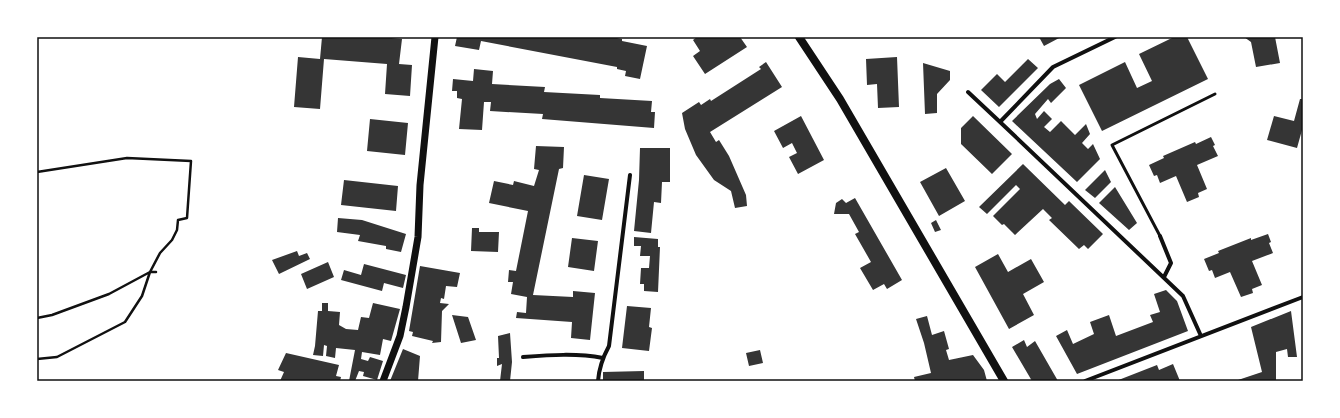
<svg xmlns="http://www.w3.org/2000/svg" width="1340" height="418" font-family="Arial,sans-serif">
  <rect width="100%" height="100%" fill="#fff"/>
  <path fill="#353535" d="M322 37H381L402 39 399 64 412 65 410 96 385 94 387 64 324 59 320 109 294 107 298 57 320 59Z
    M457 37H612L622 39V41L647 46 640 79 625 76 626 71 617 69V67L481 41 479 50 455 46Z
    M697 37H740L747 47 705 74 693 56 700 51 693 40Z
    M1039 37H1061L1044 46Z
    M1174 37H1187L1208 79 1102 131 1079 85 1125 62 1137 88 1152 81 1139 54Z
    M1244 37H1275L1280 63 1256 67 1251 42Z
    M897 57 899 107 878 108 877 84 867 85 866 59Z
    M1028 59 1038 68 999 107 981 90 997 74 1005 82Z
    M766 62 782 87 710 132 716 142 719 140 729 156 746 195 747 206 735 208 731 191 714 180 696 155 685 129 682 113 699 102 701 105 710 99 711 101 761 69 759 67Z
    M923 63 950 71V80L937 94V113L925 114Z
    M474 69 493 71 492 84 545 87 544 92 600 95V98L652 101 651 112H655L654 128 542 119 543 114 490 111 491 102H484L482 130 459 129 462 99 457 98V91H452L453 79 473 81Z
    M1059 79 1066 88 1051 103 1048 99 1035 114 1037 119 1044 111 1052 119 1044 127 1050 132 1061 121 1075 135 1086 124 1090 134 1082 143 1088 149 1093 144 1100 159 1077 182 1012 121 1050 84Z
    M1300 99H1303V130H1302L1297 148 1267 140 1274 116 1294 121Z
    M801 116 824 160 798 174 789 157 797 153 792 143 783 148 774 131Z
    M973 116 1012 154 992 174 961 144V128Z
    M370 119 408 123 405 155 367 151Z
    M1211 137 1215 145 1213 146 1218 156 1197 165 1207 189 1198 193 1199 197 1187 202 1176 176 1160 183 1157 175 1154 176 1149 165 1164 158 1163 156 1195 142 1196 144Z
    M536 146 564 147 563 168 559 169 533 295 573 297V291L595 293 590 340 571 338 572 322 516 318 517 312 526 313 527 297 511 294 513 282H508L509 270 516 271 528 211 489 203 494 181 513 185 514 181 534 186 539 170 534 169Z
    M640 148H670V182H662L661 203 654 202 651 233 634 231 639 180Z
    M1023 164 1065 205 1069 201 1103 234 1088 249 1084 245 1079 249 1049 220 1052 218 1043 209 1015 235 1004 224 1002 225 993 216 1020 189 1016 185 987 214 979 207Z
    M946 168 965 201 939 216 920 182Z
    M1105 170 1111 182 1095 198 1085 190Z
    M584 175 609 179 602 220 577 216Z
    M344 180 398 186 396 211 341 205Z
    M1115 187 1137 223 1129 230 1099 203Z
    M855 198 902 280 887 289 884 284 873 290 860 268 871 262 855 234 859 232 849 214H834L836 203 842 199 846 203Z
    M338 218 362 220 406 234 401 252 386 249V246L358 241 360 235 337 232Z
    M936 220 941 230 935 232 931 223Z
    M472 228H479V232H499L498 252 471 251Z
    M1268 234 1271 242 1269 243 1273 253 1252 261 1262 285 1252 289 1253 293 1241 297 1230 272 1215 278 1212 270 1209 271 1204 259 1219 253 1218 251 1251 238V240Z
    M634 237 658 239V247H660L658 292 644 291V284H640L641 268H649L650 256H640L641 246H634Z
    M572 238 598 241 594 271 568 267Z
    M297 251 299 256 307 253 310 259 279 274 272 260Z
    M998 254 1008 272 1031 259 1044 282 1023 294 1034 315 1009 329 975 267Z
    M328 262 334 277 307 289 301 274Z
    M364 264 406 275 403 288 384 283 382 291 341 280 344 270 361 275Z
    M420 266 460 273 457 287 446 286 444 299 441 298 440 303 449 304 442 311 441 342 432 343 433 341 412 336 413 332 409 331Z
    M1166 290 1177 301 1188 331 1077 374 1056 336 1067 330 1073 344 1094 334 1090 322 1109 315 1116 336 1153 322 1150 315 1160 312 1154 294Z
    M322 303H328V311L340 312 339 325 346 329 358 330 361 317 369 318 373 303 400 309 391 341 383 339 380 355 362 352 361 359 368 361 370 357 383 361 377 380 363 376 364 372 359 371 355 381H349L355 350 336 348 335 358 326 356 327 346 324 345 323 356 313 355 315 346 318 311H322Z
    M627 306 651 308 649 327 652 328 649 351 622 348Z
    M1291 311 1297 357H1288L1287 349 1276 352V381H1235L1262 372 1251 327Z
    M452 315 468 317 476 340 461 343Z
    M927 316 932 335 944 331 949 349 946 350 949 360 973 355 984 370 987 381H915L914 377 931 373 924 343 916 319Z
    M510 333 512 362 510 381H500L502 364 497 366V358H499L498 336Z
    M1024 340 1027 347 1035 341 1058 381H1032L1012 347Z
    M403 349 420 356 418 381H390Z
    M760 350 763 363 749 366 746 353Z
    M286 353 339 365 336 376 341 377 340 381H280L284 372 278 370Z
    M1173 364 1180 381H1116L1157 365 1159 370Z
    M644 371V381H603V372Z"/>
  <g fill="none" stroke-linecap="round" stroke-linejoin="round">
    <path stroke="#111" stroke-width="2.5" d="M37 172 127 158 191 161 187 218 178 220 177 230 172 240 160 253 150 272 109 294 52 315 37 318
      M37 359 57 357 125 322 142 296 150 272H156"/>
    <path stroke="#111" stroke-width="3" d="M1160 236 1112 145 1215 94"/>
    <path stroke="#111" stroke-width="4" d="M1115 37 1053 67 1000 122 1183 296 1201 336
      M968 92 1000 122
      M1160 236 1171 263 1164 277
      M523 357C550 355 577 353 603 358
      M598 381C599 368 603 357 609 346L630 175
      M1085 381 1303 297"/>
    <path stroke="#111" stroke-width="7" d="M383 381 400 336 406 307 418 237 420 185 435 37"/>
    <path stroke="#111" stroke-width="8" d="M799 37 840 99 1004 381"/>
  </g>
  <rect width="1340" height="418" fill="none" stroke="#ffffff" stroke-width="76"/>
  <rect x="38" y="38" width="1264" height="342" fill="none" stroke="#111" stroke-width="1.5"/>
</svg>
